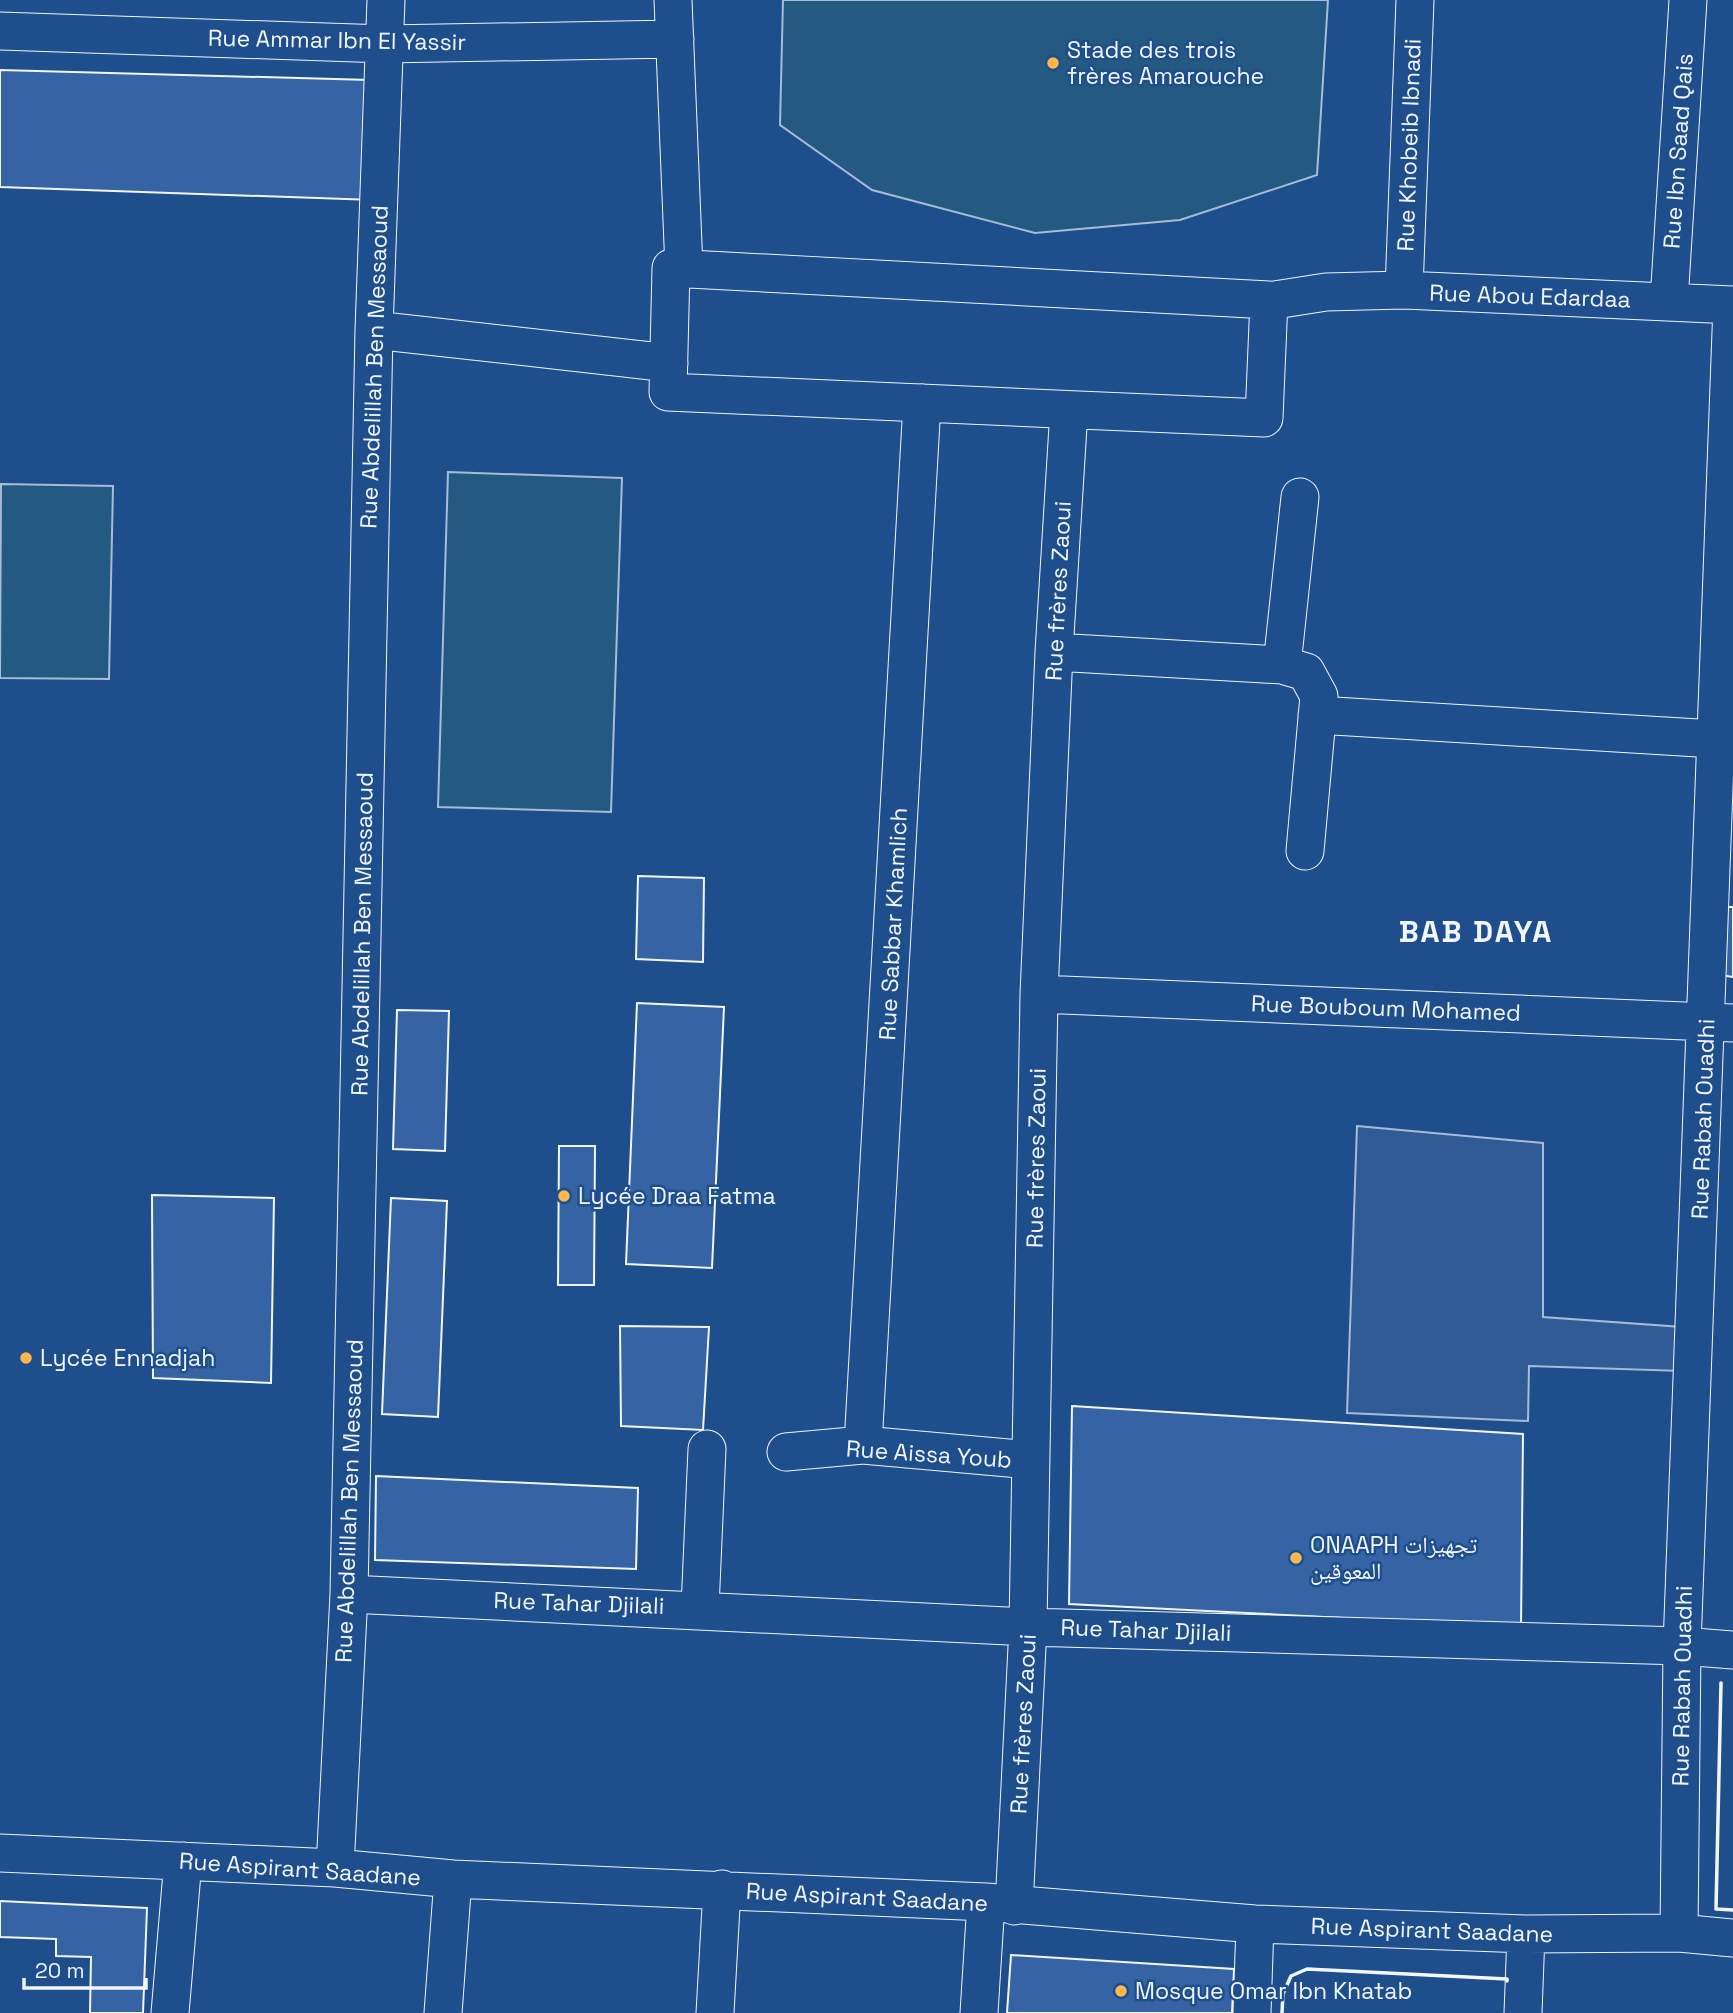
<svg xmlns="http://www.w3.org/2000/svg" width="1733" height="2013" font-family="'Space Grotesk','Noto Naskh Arabic',sans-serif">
  <rect width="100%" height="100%" fill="#1f4e8c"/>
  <path fill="#245a82" stroke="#a8bbd7" stroke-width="2" d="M783 0H1328L1317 175 1180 220 1035 233 872 190 780 125Z
    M448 472 622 478 611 812 438 807Z
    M1 484 113 486 109 679 0 678Z"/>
  <path fill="#305b95" stroke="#a8bbd7" stroke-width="2" d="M1357 1126 1543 1143V1317L1682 1327V1371L1529 1366 1528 1421 1347 1413Z"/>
  <path fill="#3563a3" stroke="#f2f6ff" stroke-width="2" d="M0 70 370 80 373 200 0 187Z
    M638 876 704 878 703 962 636 959Z
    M1726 907H1733V977L1720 975Z
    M637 1003 724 1007 712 1268 626 1264Z
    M397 1010 449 1011 445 1151 393 1149Z
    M559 1146H595L594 1285H558Z
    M152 1195 274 1198 271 1383 153 1378Z
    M391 1198 447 1201 438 1417 382 1414Z
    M620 1326 709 1327 703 1430 621 1426Z
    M1072 1406 1523 1434 1521 1627 1069 1604Z
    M376 1476 638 1488 636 1569 375 1560Z
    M0 1901 147 1908 143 2013H90L91 1957 56 1956V1939L0 1937Z
    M1011 1955 1234 1969 1232 2013H1007Z"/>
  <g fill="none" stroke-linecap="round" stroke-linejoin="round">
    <defs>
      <path id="minor" d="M673 0 684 269
        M0 31 385 44 675 39
        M671 268 1269 300 1264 418 668 392Z
        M1404 290 1415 0
        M1269 301 1326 292 1404 290 1733 305
        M1669 301 1688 0
        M374 330 669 363
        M1054 652 1282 665 1306 672 1319 696 1305 851
        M1282 665 1300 497
        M1317 715 1715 739
        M1039 994 1733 1023
        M863 1445 922 403
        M786 1452 863 1445 1031 1460
        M349 1594 1028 1627 1682 1646 1733 1650
        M700 1608 707 1449
        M0 1853 335 1868 453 1879 986 1902 1255 1924 1526 1934 1679 1933 1733 1938
        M335 1868 349 1594 374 330 386 0
        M1014 1906 1028 1627 1039 994 1054 652 1069 410
        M1679 1933 1682 1646 1732 305
        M170 2013 183 1861
        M443 2013 453 1879
        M715 2013 722 1889
        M979 2013 986 1902
        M1252 2013 1255 1924
        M1523 2013 1526 1934"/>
    </defs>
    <use href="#minor" stroke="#f2f6ff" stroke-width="39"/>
    <use href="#minor" stroke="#1f4e8c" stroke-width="37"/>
    <path stroke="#f2f6ff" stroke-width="3.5" d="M1721 1683 1716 1909 1733 1910
      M1282 2013 1283 1994 1291 1976 1307 1969 1507 1979V1981"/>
  </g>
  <g fill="#ffb74d" stroke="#1f4e8c" stroke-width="2.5">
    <circle cx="1053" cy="63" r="7"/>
    <circle cx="564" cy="1196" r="7"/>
    <circle cx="26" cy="1358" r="7"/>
    <circle cx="1296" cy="1558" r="7"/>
    <circle cx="1121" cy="1991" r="7"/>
  </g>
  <g text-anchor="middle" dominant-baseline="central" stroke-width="5" stroke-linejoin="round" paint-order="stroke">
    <g font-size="23" fill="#f2f6ff" stroke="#1f4e8c">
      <text transform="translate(337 40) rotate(1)">Rue Ammar Ibn El Yassir</text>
      <text transform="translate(1409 145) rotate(-88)">Rue Khobeib Ibnadi</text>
      <text transform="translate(1678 151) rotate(-86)">Rue Ibn Saad Qais</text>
      <text transform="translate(1530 296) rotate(2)">Rue Abou Edardaa</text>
      <text transform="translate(374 367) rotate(-88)">Rue Abdelillah Ben Messaoud</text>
      <text transform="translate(1058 591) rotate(-87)">Rue frères Zaoui</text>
      <text transform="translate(893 924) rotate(-87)">Rue Sabbar Khamlich</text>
      <text transform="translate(362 934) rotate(-89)">Rue Abdelillah Ben Messaoud</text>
      <text transform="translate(1386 1008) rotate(2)">Rue Bouboum Mohamed</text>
      <text transform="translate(1703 1119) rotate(-88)">Rue Rabah Ouadhi</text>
      <text transform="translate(1036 1158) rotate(-89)">Rue frères Zaoui</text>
      <text transform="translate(929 1454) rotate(4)">Rue Aissa Youb</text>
      <text transform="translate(349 1501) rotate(-88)">Rue Abdelillah Ben Messaoud</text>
      <text transform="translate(579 1603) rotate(2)">Rue Tahar Djilali</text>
      <text transform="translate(1146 1630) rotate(2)">Rue Tahar Djilali</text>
      <text transform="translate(1682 1686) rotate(-89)">Rue Rabah Ouadhi</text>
      <text transform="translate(1023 1724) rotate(-87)">Rue frères Zaoui</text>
      <text transform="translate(300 1869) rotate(4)">Rue Aspirant Saadane</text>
      <text transform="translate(867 1897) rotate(3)">Rue Aspirant Saadane</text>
      <text transform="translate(1432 1930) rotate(2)">Rue Aspirant Saadane</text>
    </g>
    <g font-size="23" fill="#f2f6ff" stroke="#1f4e8c" text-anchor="start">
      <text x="1067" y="50">Stade des trois<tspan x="1067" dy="26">frères Amarouche</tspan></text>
      <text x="578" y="1196">Lycée Draa Fatma</text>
      <text x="40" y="1358">Lycée Ennadjah</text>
      <text x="1310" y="1545">ONAAPH تجهيزات<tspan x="1310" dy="26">المعوقين</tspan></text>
      <text x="1135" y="1991">Mosque Omar Ibn Khatab</text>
    </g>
    <g font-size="30" font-weight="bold" letter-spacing="2" fill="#f2f6ff" stroke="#1f4e8c">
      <text x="1476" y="931">BAB DAYA</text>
    </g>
  </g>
  <path d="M24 1978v10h122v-10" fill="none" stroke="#f2f6ff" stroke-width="3.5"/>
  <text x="35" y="1978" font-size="21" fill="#f2f6ff" stroke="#1f4e8c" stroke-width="5" paint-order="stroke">20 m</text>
</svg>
